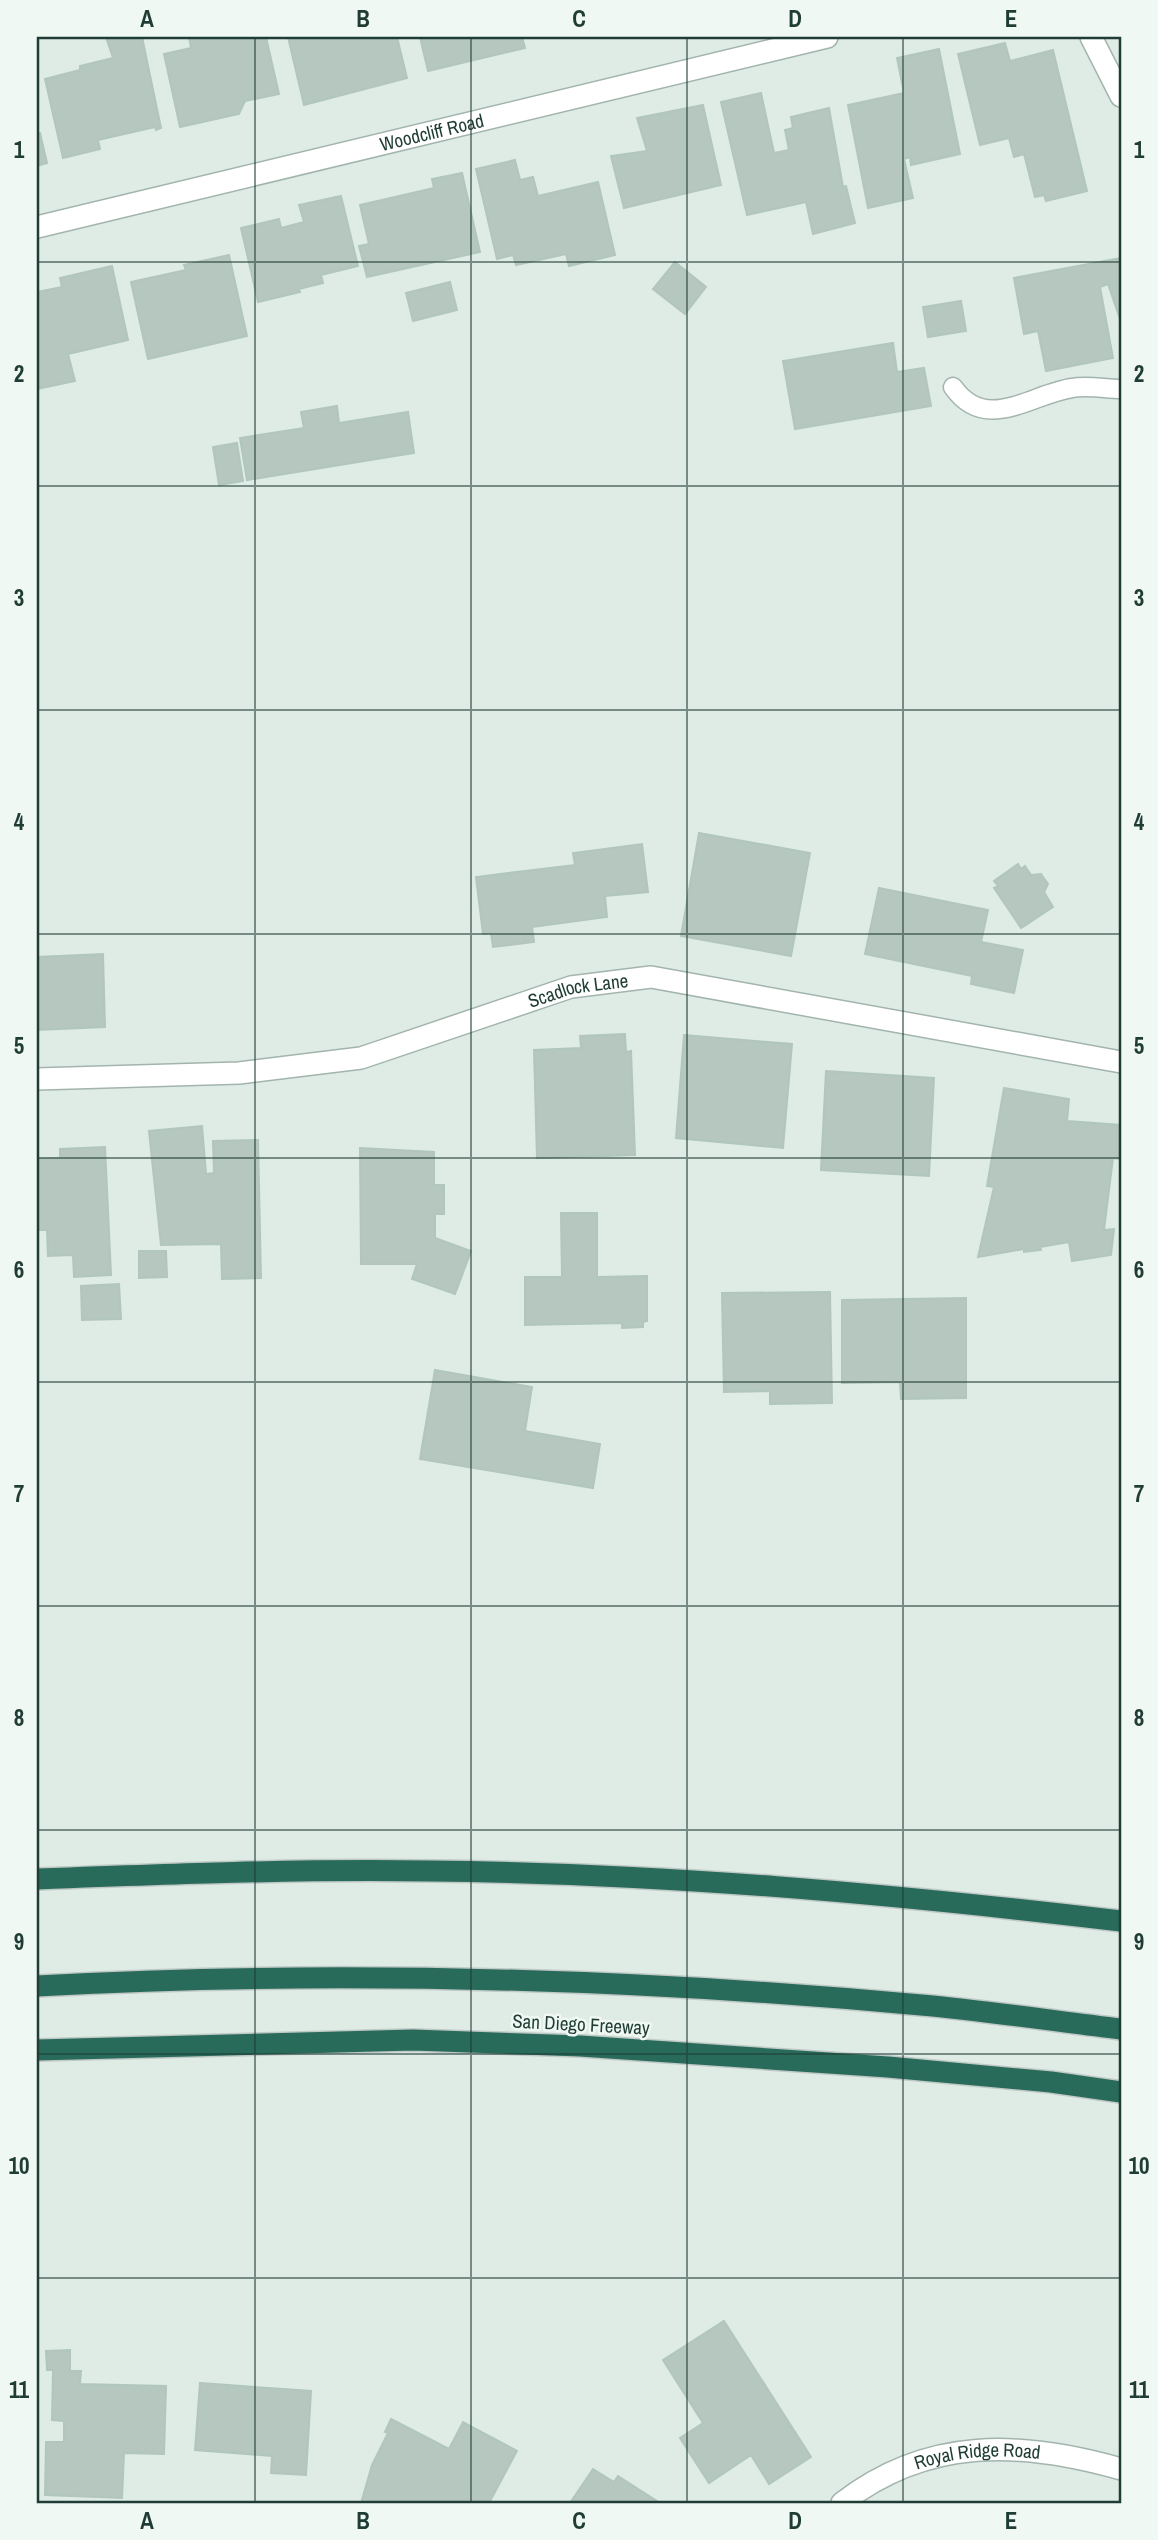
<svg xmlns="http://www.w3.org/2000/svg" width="1158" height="2540" font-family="'Archivo Narrow',sans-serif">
  <rect width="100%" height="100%" fill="#dfece6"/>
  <path fill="#b5c7bf" stroke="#b1c6bd" stroke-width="2" d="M106 37H142L161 128 156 130 155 127 98 140 100 149 63 158 45 79 80 70V66L113 58Z
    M189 37H266L279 94 245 101 239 114 180 127 164 54 191 48Z
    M288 37H397L407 78 304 105Z
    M420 37H522L525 48 428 71Z
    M1005 43 1010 61 1053 50 1087 191 1046 201 1044 195 1035 197 1024 154 1014 157 1009 138 980 145 958 54Z
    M939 49 960 154 911 165 910 157 904 159 913 198 868 208 848 105 904 93 897 58Z
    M761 93 774 153 789 150 785 130 793 128 791 117 829 108 843 187 846 186 855 223 813 234 806 202 747 215 721 102Z
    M703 105 721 185 624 208 611 156 647 151 637 118Z
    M37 133H40L47 163 37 166Z
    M515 160 520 180 533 177 538 196 598 182 615 255 569 266 566 254 516 265 513 255 497 259 476 169Z
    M462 173 480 252 367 277 359 246 369 244 360 205 434 188 432 179Z
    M341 196 358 266 321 275 323 283 299 289 300 292 258 302 241 228 279 219 281 228 304 222 299 205Z
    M229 255 247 336 148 359 131 282 186 270 184 265Z
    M1121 258V322L1108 284 1100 287 1113 358 1046 371 1038 331 1024 334 1014 278Z
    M675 262 706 287 685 314 653 289Z
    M112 266 128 340 68 354 75 381 37 389V292L62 287 60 278Z
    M450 282 457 310 413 321 406 293Z
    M961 301 966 331 928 337 923 307Z
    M893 343 897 372 924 368 931 406 795 429 783 361Z
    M337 406 339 423 408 412 414 453 247 480 240 438 304 428 301 412Z
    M237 443 243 481 219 485 213 447Z
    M699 833 810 853 791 956 681 936Z
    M642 844 648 892 605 896 607 917 532 927 534 942 493 947 491 933 483 934 476 877 575 865 573 853Z
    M1018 864 1021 869 1025 866 1031 875 1041 874 1048 884 1044 892 1053 907 1021 928 994 888 998 886 994 881Z
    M879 888 988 910 981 942 1023 950 1014 993 971 984 972 976 865 954Z
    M103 954 105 1027 37 1030V957Z
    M625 1034 626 1052 631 1051 635 1155 537 1158 534 1050 581 1048 580 1036Z
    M684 1035 792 1044 783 1148 676 1138Z
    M826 1071 934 1078 929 1176 821 1170Z
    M1004 1088 1069 1099 1067 1121 1121 1125V1159L1113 1158 1104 1230 1114 1229 1111 1255 1072 1261 1069 1242 1040 1247 1041 1250 1024 1252V1249L978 1257 994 1187 987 1186Z
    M202 1126 206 1174 214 1173 213 1141 258 1140 261 1278 222 1279 221 1244 161 1245 149 1131Z
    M105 1147 111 1275 74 1277 73 1255 48 1256 47 1230H37V1159L60 1158V1149Z
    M360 1148 434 1152V1185H444V1214H435V1238L471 1251 455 1294 412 1279 417 1264H361Z
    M561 1213H597V1277L647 1276V1321L643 1322V1327L622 1328V1323L525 1325V1277H562Z
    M139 1251H166L167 1277 139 1278Z
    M119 1284 121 1319 82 1320 81 1286Z
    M830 1292 832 1403 770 1404V1391L724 1392 722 1293Z
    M966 1298V1398L901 1399 900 1382 842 1383V1300Z
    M435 1370 532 1387 525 1431 600 1444 593 1488 420 1459Z
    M724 2321 811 2457 769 2484 751 2455 709 2483 680 2438 703 2423 663 2360Z
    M70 2350V2371H81L80 2384 166 2386 164 2454 124 2453 122 2498 45 2495 46 2442H64V2421L52 2420 53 2370H47L46 2351Z
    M200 2383 311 2391 306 2475 271 2473 272 2456 195 2450Z
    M391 2419 449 2449 463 2422 517 2451 489 2503H361L372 2465 388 2433 385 2432Z
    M593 2469 614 2482 618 2476 660 2503H570Z"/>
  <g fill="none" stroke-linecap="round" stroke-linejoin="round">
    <defs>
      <path id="service" d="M953 387C986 434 1031 394 1072 388 1087 385 1106 389 1121 389"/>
      <g id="minor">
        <path d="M1091 37 1121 96"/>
        <path id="s1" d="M37 227 827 37"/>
        <path id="s2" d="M37 1079 239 1073 361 1058 571 987 651 977 1121 1062"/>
        <path id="s3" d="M842 2503C928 2436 1022 2441 1121 2469"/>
      </g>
      <path id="motorway" d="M37 1879C168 1874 299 1869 430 1871 661 1873 892 1894 1121 1921
        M37 1986C331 1970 627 1978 921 2005 988 2011 1054 2021 1121 2029
        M37 2050 413 2040 580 2046 888 2067 1051 2082 1121 2092"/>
    </defs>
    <use href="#service" stroke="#a2b4ad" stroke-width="21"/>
    <use href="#minor" stroke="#a2b4ad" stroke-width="24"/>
    <use href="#motorway" stroke="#c0c9c6" stroke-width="24"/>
    <use href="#service" stroke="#fff" stroke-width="18"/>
    <use href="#minor" stroke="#fff" stroke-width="21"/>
    <use href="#motorway" stroke="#296b5b" stroke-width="21"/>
  </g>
  <path fill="none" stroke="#1f3d34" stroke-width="2" stroke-opacity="0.55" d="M255 37V2503M471 37V2503M687 37V2503M903 37V2503M37 262H1121M37 486H1121M37 710H1121M37 934H1121M37 1158H1121M37 1382H1121M37 1606H1121M37 1830H1121M37 2054H1121M37 2278H1121"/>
  <g text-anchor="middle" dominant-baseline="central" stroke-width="5" stroke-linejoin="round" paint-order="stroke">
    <g font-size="19" fill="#1f3d34" stroke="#f0f8f4">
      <text stroke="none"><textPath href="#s1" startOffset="406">Woodcliff Road</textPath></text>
      <text stroke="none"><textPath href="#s2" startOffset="553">Scadlock Lane</textPath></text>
      <text transform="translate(581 2024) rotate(3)">San Diego Freeway</text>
      <text stroke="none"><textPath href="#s3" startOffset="147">Royal Ridge Road</textPath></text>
    </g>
  </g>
  <rect width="1158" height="2540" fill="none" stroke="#f0f8f4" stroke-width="77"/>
  <rect x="38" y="38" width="1082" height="2464" fill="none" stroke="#1f3d34" stroke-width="2.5"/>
  <g font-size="23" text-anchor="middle" font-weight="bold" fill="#1f3d34">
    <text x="147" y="27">A</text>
    <text x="363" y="27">B</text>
    <text x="579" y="27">C</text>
    <text x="795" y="27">D</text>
    <text x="1011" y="27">E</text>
    <text x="19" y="158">1</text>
    <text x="1139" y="158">1</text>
    <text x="19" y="382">2</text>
    <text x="1139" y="382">2</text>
    <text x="19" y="606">3</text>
    <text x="1139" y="606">3</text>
    <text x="19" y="830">4</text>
    <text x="1139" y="830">4</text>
    <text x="19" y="1054">5</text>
    <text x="1139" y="1054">5</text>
    <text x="19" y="1278">6</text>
    <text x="1139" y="1278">6</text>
    <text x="19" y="1502">7</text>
    <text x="1139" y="1502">7</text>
    <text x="19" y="1726">8</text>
    <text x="1139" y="1726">8</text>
    <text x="19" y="1950">9</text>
    <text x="1139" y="1950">9</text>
    <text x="19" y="2174">10</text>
    <text x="1139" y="2174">10</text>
    <text x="19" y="2398">11</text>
    <text x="1139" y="2398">11</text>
    <text x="147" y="2529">A</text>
    <text x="363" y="2529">B</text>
    <text x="579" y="2529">C</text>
    <text x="795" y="2529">D</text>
    <text x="1011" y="2529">E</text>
  </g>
</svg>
